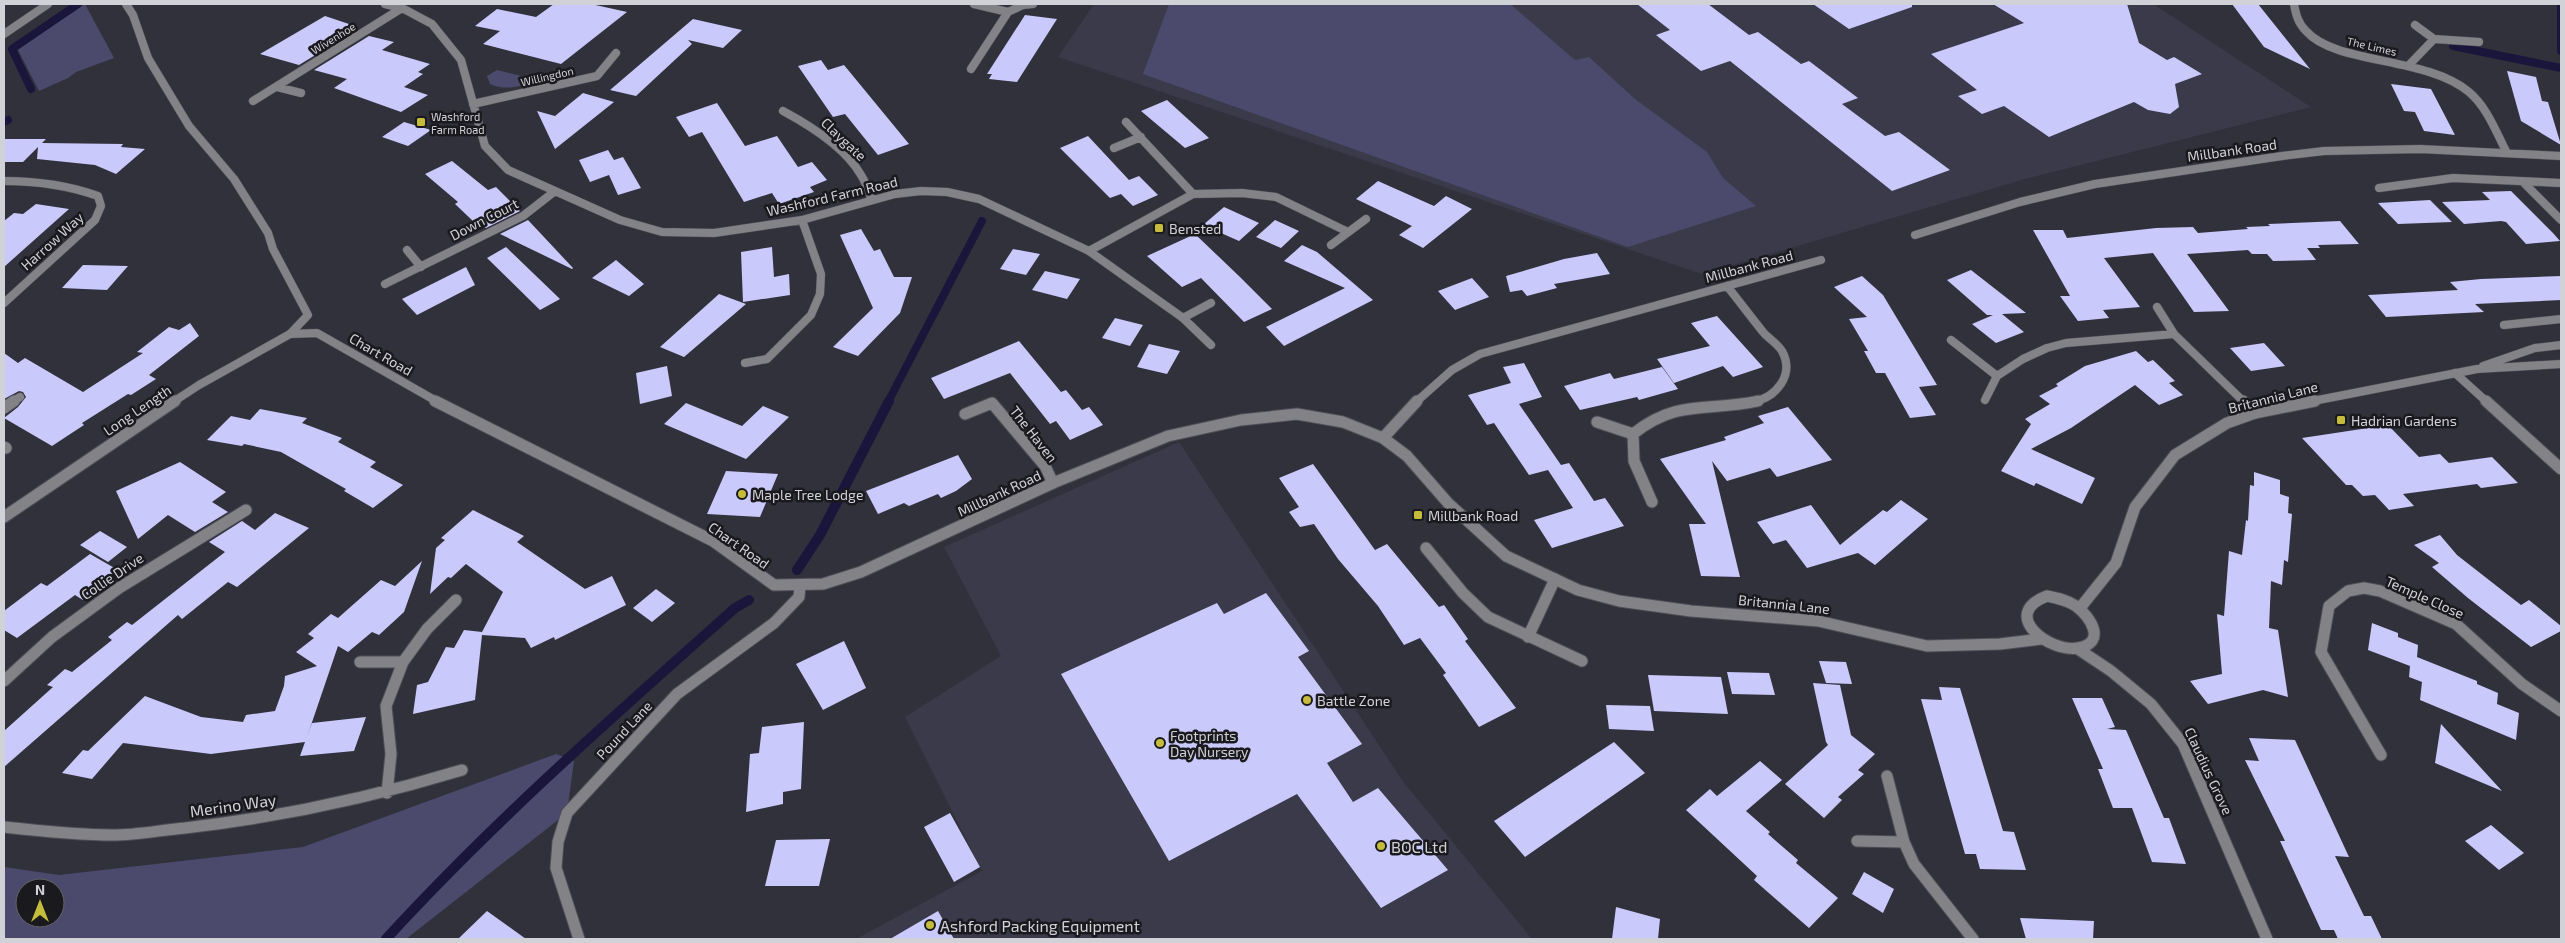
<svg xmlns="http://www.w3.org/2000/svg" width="2565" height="943" font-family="'Exo 2',sans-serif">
  <rect width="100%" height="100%" fill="#31313c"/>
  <path fill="#3a3a4a" d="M1094 4H2153L2311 107 2025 179 1702 274 1058 57Z
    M1179 442 1402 780 1532 939H856L982 871 905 717 1001 656 944 547Z"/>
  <path fill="#4b4a6c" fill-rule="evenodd" d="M85 4 114 58 76 72 68 78 39 91 17 48Z
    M1169 4H1510L1575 60 1589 57 1635 99 1707 152 1723 178 1756 206 1628 247 1143 74Z
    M497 70 530 78 531 82C519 88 503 90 490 84L487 76Z
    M556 754 574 761 567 813 406 939H4V867L59 875 303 847ZM25 888H55V918H25Z"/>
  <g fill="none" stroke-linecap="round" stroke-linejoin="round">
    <path stroke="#19153b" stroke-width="8" d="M2561 4V51
      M2453 46 2561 68
      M31 89 12 49 78 4
      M4 122 8 120
      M888 402 982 221"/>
    <path stroke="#19153b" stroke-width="10" d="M797 570 820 535 889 401
      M386 939C495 820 615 715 735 608L749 600"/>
  </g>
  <path fill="#c9c9fc" d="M554 4H591L627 12 561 64 483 44 500 31 475 26 497 9 536 17Z
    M1637 4H1708L1749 35 1758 32 1801 64 1809 61 1858 98 1842 104 1885 136 1899 132 1950 170 1892 191 1730 61 1701 71 1656 35 1670 30Z
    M1813 4H1912V7L1849 29Z
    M1993 4H2127L2139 43 2167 60 2174 57 2202 74 2175 84 2179 107 2170 114 2148 110 2134 102 2049 137 2004 106 1982 114 1958 96 1977 90 1931 54 2024 23Z
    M2232 4H2258L2310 69 2264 47Z
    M1025 15 1057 19 1017 82 989 79 992 74H987Z
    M325 16 352 25 344 29 353 32 299 65 260 54Z
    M693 19 742 30 723 48 688 40 692 44 636 96 610 90Z
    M369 36 394 42 382 50 430 64 418 72 423 74 404 87 428 95 401 112 334 88 347 79 314 70Z
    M821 60 828 70 844 65 909 144 878 155 845 114 833 117 798 66Z
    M2507 71 2536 77 2542 101 2548 102 2561 145 2521 121Z
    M2391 84 2431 89 2455 135 2424 131 2415 112 2404 111Z
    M583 93 614 102 555 149 537 111 555 116Z
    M1167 100 1179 111 1209 138 1185 148 1141 111Z
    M717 103 745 146 777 136 798 167 812 162 827 180 810 187 814 192 779 204 772 193 744 202 702 132 689 137 676 117Z
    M404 122 431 130 408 146 382 137Z
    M1088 136 1129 180 1139 176 1158 195 1133 206 1121 194 1110 198 1060 148Z
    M4 139H46L42 143 123 144 121 147 145 149 116 174 95 165 37 159 38 147 23 162H4Z
    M608 150 614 160 623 157 641 188 618 195 609 175 590 182 579 160Z
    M452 161 488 190 496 187 520 211 486 228 474 222 455 204 458 202 425 174Z
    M1378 181 1434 206 1446 196 1472 209 1423 248 1399 235 1412 226 1356 199Z
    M2511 191 2553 233 2560 241 2526 244 2506 222 2501 221 2464 224 2442 202 2490 200 2482 192Z
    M2430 200 2452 222 2398 224 2378 203Z
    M36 204 69 209 4 267V221L14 213 23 214Z
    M1224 207 1259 223 1239 241 1203 225Z
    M528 220 573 268 572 269 500 234Z
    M1275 220 1299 231 1281 248 1256 237Z
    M2340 221 2359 244 2318 245 2320 248H2307L2316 260 2273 261 2267 254H2252L2248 250 2187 254 2229 311 2194 312 2153 253 2104 258 2140 307 2103 310 2109 318 2078 321 2060 296H2070L2033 230H2063L2067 238 2156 228 2193 227 2198 233 2248 229 2246 227 2270 226 2268 224Z
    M861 229 874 251 880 249 894 277H912L900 313 858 356 833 347 873 308 840 235Z
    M1195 234 1240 277 1272 309 1244 322 1201 278 1182 287 1147 256Z
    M1302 245 1317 252 1373 300 1284 346 1266 327 1345 288 1284 261Z
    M506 247 560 299 540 310 487 258Z
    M772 247 774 277 789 274 790 295 743 302 741 252Z
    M1013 249 1040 254 1026 275 1000 269Z
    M1597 253 1610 274 1554 284 1557 288 1527 296 1522 290 1510 292 1506 276 1564 259Z
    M616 260 644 284 629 296 592 278Z
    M83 265 128 266 107 290 62 288Z
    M466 267 475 285 417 315 402 299Z
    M1971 270 2026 313 2002 314 2024 332 1996 343 1972 324 1993 315H1987L1947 280Z
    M1045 271 1080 279 1067 299 1032 290Z
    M1862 276 1883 295 1937 385 1919 387 1936 415 1910 418 1885 373H1876L1864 351H1868L1849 319 1867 317 1834 287Z
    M2561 276V300L2475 304 2484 312 2386 317 2368 295 2458 290 2450 282 2481 279Z
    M1472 278 1489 297 1455 310 1438 291Z
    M719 294 746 304 684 357 660 347Z
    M1717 316 1763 367 1733 377 1723 366 1674 383 1657 359 1710 346 1691 323Z
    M1115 318 1143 325 1130 346 1102 338Z
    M190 323 199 336 149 375 156 379 131 395 128 394 82 423 84 425 52 446 4 418 18 407 26 397 23 392 19 391 4 399V353L18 363 25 358 83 392 143 353 137 352 169 327 179 330Z
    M1019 341 1061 392 1066 390 1082 410 1089 407 1103 425 1070 440 1056 421 1050 424 1010 373 944 399 931 378Z
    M2264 343 2285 366 2251 371 2230 348Z
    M1149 344 1180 351 1167 374 1137 367Z
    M2136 351 2148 362 2153 360 2175 381 2169 383 2183 395 2159 405 2135 385 2071 428 2031 449 2095 478 2082 504 2036 483 2034 486 2001 471 2031 424 2025 419 2050 404 2039 396 2058 386 2056 384 2085 366Z
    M1524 363 1542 397 1519 404 1561 465 1569 463 1594 501 1605 498 1624 526 1552 548 1534 520 1573 508 1548 470 1529 475 1494 423 1487 425 1468 395 1511 383 1503 367Z
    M667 366 672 396 640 404 636 373Z
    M1662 367 1678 389 1639 400 1637 397 1580 410 1564 386 1610 373 1614 379Z
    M686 403 742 426 763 406 789 417 746 459 664 424Z
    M1788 407 1832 460 1777 477 1770 468 1727 481 1712 461 1740 577 1701 576 1689 524H1706L1660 459 1726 440 1724 437 1764 423 1758 416Z
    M260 409 307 418 302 423 342 438 338 442 376 462 370 467 403 485 373 508 344 491 346 489 281 452 244 444 242 446 207 440 231 416 250 420Z
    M2388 425 2419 457 2440 454 2449 463 2492 457 2518 483 2481 488 2477 484 2403 494 2414 506 2389 510 2375 495 2363 496 2352 485H2346L2302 438Z
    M958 455 972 479 956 491 941 498 938 494 909 506 904 503 878 514 866 491Z
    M180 462 226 492 212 502 228 512 195 532 168 515 138 539 116 491Z
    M1313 464 1375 550 1387 544 1439 607 1444 605 1468 639 1465 641 1516 708 1479 727 1443 675 1446 673 1420 638 1404 645 1378 606 1338 559 1314 524 1300 527 1289 512 1299 507 1279 478Z
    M726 471 778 474 760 517 707 514Z
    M2254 472 2280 480V494L2289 497 2288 513 2292 514 2288 562 2284 560 2282 585 2271 581 2269 628 2278 630 2288 697 2263 690 2208 704 2190 681 2222 674 2217 614 2224 616 2229 551 2242 555 2246 520 2248 521 2250 485 2254 486Z
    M1901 500 1928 519 1875 565 1858 553 1807 568 1786 540 1773 544 1757 522 1811 505 1840 545 1883 510 1887 512Z
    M473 510 524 536 517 542 585 589 612 576 626 605 555 640 554 637 531 648 525 638 482 635 475 700 413 714 417 685 428 682 446 647 454 648 464 630 482 632 503 592 466 564 451 578 448 577 430 594 436 548 445 540 441 538Z
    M275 513 309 528 237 587 228 582 182 619 178 615 4 767V731L53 687 47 685 65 669 72 672 112 640 108 637 127 622 132 625 225 552 209 542 242 521 255 530Z
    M100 531 127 547 108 562 80 545Z
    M2440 535 2457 555 2521 605 2529 600 2561 626V631L2531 647 2468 598 2432 567 2439 563 2414 545Z
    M90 554 118 570 105 579 108 581 83 600 75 595 17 638 4 630V611L41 583 47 586Z
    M422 561 404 612 379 635 372 632 348 652 338 646 307 737 312 723 366 717 354 751 300 756 305 742 211 754 123 743 92 779 62 773 83 750 88 751 145 696 201 717 243 722 246 715 275 711 284 686 285 676 317 666 296 652 314 638 308 634 331 614 338 618 381 580 395 586Z
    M656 589 675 603 652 622 633 608Z
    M1266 593 1309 651 1298 657 1362 744 1327 763 1353 802 1378 788 1448 870 1381 908 1297 794 1169 861 1061 674 1217 603 1224 614Z
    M2372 623 2398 633V637L2418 645 2417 657 2477 681V684L2498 693 2497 704 2519 713 2516 740 2420 700 2422 682 2409 677 2410 666 2368 650Z
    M844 641 866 688 823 710 796 664Z
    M1819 661 1846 662 1852 684 1826 683Z
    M1727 672 1769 673 1775 695 1732 694Z
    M1648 675 1721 677 1728 714 1654 711Z
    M1813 683 1840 685 1851 735 1875 754 1858 770 1864 774 1838 797 1842 800 1824 818 1785 784 1828 745 1826 742Z
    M1939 687 1960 688 2003 831 2014 832 2026 870 1980 869 1976 854H1965L1921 699 1942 700Z
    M2072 698H2102L2115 727 2107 729 2126 730 2164 818H2169L2186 864 2152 862 2132 808H2113L2098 769H2103Z
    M1606 705 1650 706 1654 731 1609 729Z
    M804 722 801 789 783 792V804L746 812 750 754 759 753 762 727Z
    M2441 724 2502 791 2435 763Z
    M2249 738 2295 740 2349 857 2335 856 2364 916H2371L2382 939H2338L2334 930H2321L2280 841H2285L2245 760 2259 761Z
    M1614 742 1645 773 1525 857 1494 821Z
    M1760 761 1782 780 1746 811 1770 832 1768 834 1798 860 1796 863 1838 898 1809 928 1754 880 1757 876 1686 810 1710 789 1717 796Z
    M950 813 980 867 954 882 924 827Z
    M2491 825 2524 853 2499 870 2465 841Z
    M830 839 819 886H765L776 840Z
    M1864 872 1894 889 1883 913 1852 894Z
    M1616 907 1660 919 1658 939H1612Z
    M487 911 526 939H458Z
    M938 911 954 939H890Z
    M2020 918 2094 921 2093 939H2026Z"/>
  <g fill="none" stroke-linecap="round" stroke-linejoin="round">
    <defs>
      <path id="minor-far1" d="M126 4 133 15 148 58 189 126 234 179 268 233 273 249 308 315 290 334
        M385 4 402 8 432 24 461 60 485 146 508 170 620 220 662 232 714 233 802 220 895 194 921 191 947 192 979 199 1089 251 1183 318 1211 345
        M974 4 1008 12
        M2294 4C2296 15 2298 23 2306 31 2336 65 2426 56 2469 92 2487 107 2496 132 2507 153
        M2415 25 2434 39
        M4 34 48 4
        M2409 65 2434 39 2479 42
        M971 69 1008 12 1023 5 1033 4
        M277 87 301 93
        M253 101 402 8
        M473 104 597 76 616 53
        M783 111C811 126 845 147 861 175 866 183 869 192 872 200
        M1126 122 1193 194
        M1114 148 1141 137
        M4 181C36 181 67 185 98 196L101 206 95 220 4 303
        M2524 183 2561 220
        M2379 188 2453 178 2561 183
        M1915 235 2020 202 2095 184 2282 156 2324 151 2420 149 2561 156
        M1331 245 1366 219
        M407 250 421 267
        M1089 251 1193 194 1242 193 1276 197 1348 232
        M385 284 523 216 555 191
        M1727 286C1739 301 1751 317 1763 332 1769 339 1777 343 1782 351 1795 375 1776 398 1752 402
        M2157 307 2174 334
        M1183 318 1211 303
        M2504 325 2561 319
        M1951 340 1997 376
        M745 363 767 359 811 315 820 294 821 274 802 220
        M2455 373 2487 402
        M1985 400 1997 376 2023 359 2047 348 2066 343 2174 334 2244 402
        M12 402 20 397
        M1416 402 1452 370 1480 354 1821 260"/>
      <path id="minor" d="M2243 401 2255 413
        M2486 401 2561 469
        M4 408 14 401
        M965 414 992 403 1045 466 1053 483
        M1597 422 1633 434
        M1383 438 1417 401
        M4 447 6 448
        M1652 502 1634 461 1633 434C1678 398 1709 412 1758 401
        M1426 548 1463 593 1488 617 1582 661
        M1528 637 1555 579
        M2078 649 2111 671 2151 704 2183 744 2267 939
        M360 662H403
        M4 681 52 637 119 588 246 510
        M2381 755 2321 652 2329 606 2348 591 2364 588 2380 591 2456 624 2522 684 2561 711
        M1887 776 1904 842 1914 864 1973 939
        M387 793 391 754 386 706 403 662 427 629 456 600
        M4 827C40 831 77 835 113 835 137 835 161 830 185 828 281 817 370 798 462 770
        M1857 841 1904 842
        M579 939 556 868 558 842 567 813 677 694 774 623 799 597 800 585"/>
      <path id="tertiary-far1" d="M2483 366 2535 348 2561 345
        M173 402 199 385 290 334 317 333 438 402
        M2308 402 2477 369 2561 364"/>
      <path id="tertiary" d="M435 401 713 541 774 585 823 584 861 572 1053 483 1168 436 1241 420 1297 414 1343 422 1383 438 1407 456 1448 503 1506 556 1578 590 1619 601 1691 611 1818 621 1927 646 2000 644 2041 639
        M4 517 175 401
        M2047 596C2057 598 2067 600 2076 606 2091 617 2107 643 2078 648 2049 653 1999 614 2047 596Z
        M2080 608 2116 563 2135 507 2175 455 2227 423 2255 413 2315 401"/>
    </defs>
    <use href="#minor-far1" stroke="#4e4e58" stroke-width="9"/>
    <use href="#minor" stroke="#4e4e58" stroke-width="13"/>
    <use href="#tertiary-far1" stroke="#4e4e58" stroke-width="9"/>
    <use href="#tertiary" stroke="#4e4e58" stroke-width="13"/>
    <use href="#minor-far1" stroke="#828287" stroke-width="8"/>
    <use href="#minor" stroke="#828287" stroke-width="11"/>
    <use href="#tertiary-far1" stroke="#828287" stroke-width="8"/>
    <use href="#tertiary" stroke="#828287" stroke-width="11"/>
  </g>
  <g fill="#c6bc3c" stroke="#1a1a1e" stroke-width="2">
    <rect x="416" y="117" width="10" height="10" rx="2.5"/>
    <rect x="1154" y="223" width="10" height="10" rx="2.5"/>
    <rect x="2336" y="415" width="10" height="10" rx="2.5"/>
    <circle cx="742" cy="494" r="5"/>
    <rect x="1413" y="510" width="10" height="10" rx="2.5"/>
    <circle cx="1307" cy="700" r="5"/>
    <circle cx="1160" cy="743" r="5"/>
    <circle cx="1381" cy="846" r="5"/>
    <circle cx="930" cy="925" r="5"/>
  </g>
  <g text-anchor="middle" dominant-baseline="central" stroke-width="5" stroke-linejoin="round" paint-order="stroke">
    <g font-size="11" fill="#d1d1d8" stroke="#1a1a1e">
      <text transform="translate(333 38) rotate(-32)">Wivenhoe</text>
      <text transform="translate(2372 46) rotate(13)">The Limes</text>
      <text transform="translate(547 76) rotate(-13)">Willingdon</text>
    </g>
    <g font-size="11" fill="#d1d1d8" stroke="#1a1a1e" text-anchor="start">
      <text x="431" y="116">Washford<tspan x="431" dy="13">Farm Road</tspan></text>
    </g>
    <g font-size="14" fill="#d1d1d8" stroke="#1a1a1e">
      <text transform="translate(844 139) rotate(43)">Claygate</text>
      <text transform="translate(2232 150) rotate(-8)">Millbank Road</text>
      <text transform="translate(832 196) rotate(-13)">Washford Farm Road</text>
      <text transform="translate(484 219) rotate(-27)">Down Court</text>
      <text transform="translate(52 241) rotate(-42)">Harrow Way</text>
      <text transform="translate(1749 266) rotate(-15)">Millbank Road</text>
      <text transform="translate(381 354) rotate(30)">Chart Road</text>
      <text transform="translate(2273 397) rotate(-14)">Britannia Lane</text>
      <text transform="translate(137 410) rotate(-34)">Long Length</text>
      <text transform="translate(1034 434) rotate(52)">The Haven</text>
      <text transform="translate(999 493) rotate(-25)">Millbank Road</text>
      <text transform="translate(739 545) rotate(35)">Chart Road</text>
      <text transform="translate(112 576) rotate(-34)">Collie Drive</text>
      <text transform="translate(2425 597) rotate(24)">Temple Close</text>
      <text transform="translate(1784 604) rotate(6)">Britannia Lane</text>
      <text transform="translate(624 730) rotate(-47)">Pound Lane</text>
      <text transform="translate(2209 771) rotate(65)">Claudius Grove</text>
    </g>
    <g font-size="14" fill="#d1d1d8" stroke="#1a1a1e" text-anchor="start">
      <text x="1169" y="228">Bensted</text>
      <text x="2351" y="420">Hadrian Gardens</text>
      <text x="752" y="494">Maple Tree Lodge</text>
      <text x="1428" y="515">Millbank Road</text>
      <text x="1317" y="700">Battle Zone</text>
      <text x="1170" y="735">Footprints<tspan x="1170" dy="16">Day Nursery</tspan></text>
    </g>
    <g font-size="16" fill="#d1d1d8" stroke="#1a1a1e">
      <text transform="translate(233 805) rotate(-8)">Merino Way</text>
    </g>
    <g font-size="16" fill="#d1d1d8" stroke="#1a1a1e" text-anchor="start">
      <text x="1391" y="846">BOC Ltd</text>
      <text x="940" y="925">Ashford Packing Equipment</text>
    </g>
  </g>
  <rect width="2565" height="943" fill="none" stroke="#d1d1d8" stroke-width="10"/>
  <g transform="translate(40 903)"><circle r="24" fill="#1a1a1e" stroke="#636368"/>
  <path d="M0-4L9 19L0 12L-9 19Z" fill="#c6bc3c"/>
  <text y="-8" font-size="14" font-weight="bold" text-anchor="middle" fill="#d1d1d8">N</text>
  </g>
</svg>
